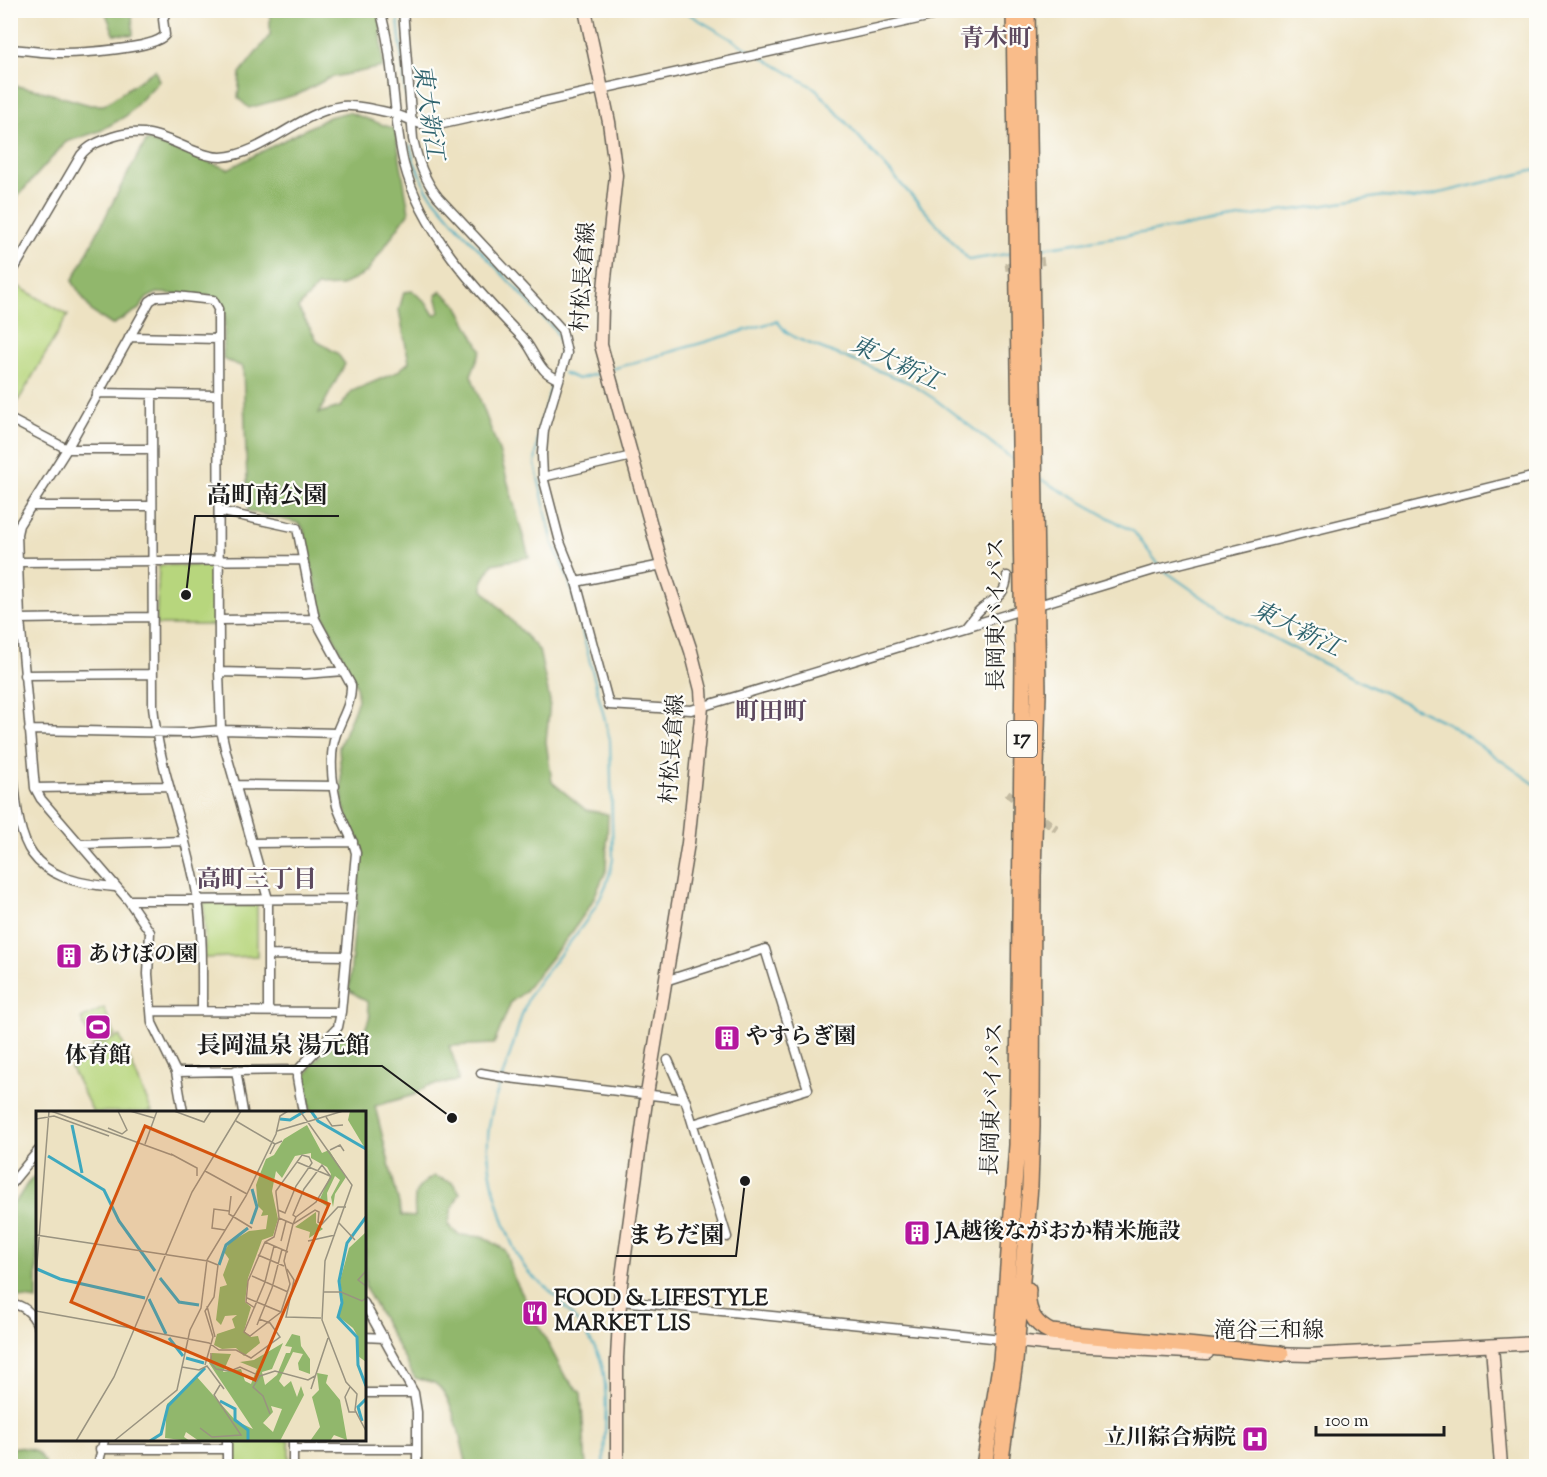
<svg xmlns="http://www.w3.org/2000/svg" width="1547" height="1477" font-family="'Sorts Mill Goudy','Noto Serif JP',serif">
  <rect width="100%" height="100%" fill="#fdfcf7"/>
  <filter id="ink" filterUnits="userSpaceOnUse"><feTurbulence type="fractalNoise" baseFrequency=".0167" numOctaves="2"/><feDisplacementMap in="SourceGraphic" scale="12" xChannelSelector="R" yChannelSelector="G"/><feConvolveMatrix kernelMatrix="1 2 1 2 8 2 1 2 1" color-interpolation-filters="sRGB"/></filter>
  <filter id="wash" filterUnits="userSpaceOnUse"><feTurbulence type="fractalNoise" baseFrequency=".008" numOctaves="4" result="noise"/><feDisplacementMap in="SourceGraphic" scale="24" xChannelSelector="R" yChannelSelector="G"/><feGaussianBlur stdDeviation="1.35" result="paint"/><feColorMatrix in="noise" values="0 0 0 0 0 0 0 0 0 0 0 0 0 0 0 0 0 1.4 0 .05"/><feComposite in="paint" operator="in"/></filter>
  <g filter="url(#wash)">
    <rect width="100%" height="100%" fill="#ede2c2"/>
    <path fill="#b7d67d" stroke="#6a794c" stroke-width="1.5" d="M14 284 68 315 13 410 10 409V291Z
      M159 565 213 566 214 625H156Z
      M204 902H257V956L205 958Z
      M104 1008 115 1035 93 1045 81 1019Z
      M120 1036V1037L152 1112H93L71 1068 95 1057 91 1048Z
      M231 1440H289V1466H230Z"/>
    <path fill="#91b76c" stroke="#566a44" stroke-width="1.5" d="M105 11H132L133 35 114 34Z
      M267 11H380L383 67 329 78 299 94 249 108 238 98 240 73 270 35V17Z
      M155 70 159 81 126 116 100 131 66 142 18 196 11 214V81L16 86 38 90 90 105H104Z
      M348 112 395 129 409 212 367 272 341 286 317 287 298 308 318 342 337 353 345 364 319 413 340 407 352 391 397 372 409 362 399 310 404 292 412 291 426 302 434 315 440 312 436 295 441 291 457 305 481 350 471 375 499 451 529 557 493 564 483 580V590L539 650 550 701 546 742 552 782 586 810 608 814 606 871 591 904 572 932 523 993 511 1002 494 1044 449 1046 457 1068 458 1081 427 1086 414 1095 375 1106 402 1216 415 1217C414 1194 412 1189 434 1176L454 1183 460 1193 452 1209 448 1225 459 1235 484 1237 505 1250 513 1276 565 1376 581 1393 586 1466H467C462 1447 453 1393 434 1383 429 1381 421 1380 415 1378L365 1287 364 1112H310L306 1076 314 1062 342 1034 363 1035 370 1016 367 1002 349 990 361 856 343 805 339 747 358 700 356 685 322 612 303 528 298 523 248 511 243 367 223 359 225 312 218 300 208 296 157 293 147 298 139 309 112 325 92 312 72 281C98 235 119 185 147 140L228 169 329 117Z
      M37 1175V1300L10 1296 11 1205C23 1197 22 1184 37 1175Z
      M16 1447C33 1449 39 1449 46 1466H11V1449Z"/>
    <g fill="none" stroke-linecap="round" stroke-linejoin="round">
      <path stroke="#3ea8be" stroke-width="2" d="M397 10 406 97
        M682 10 755 53
        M762 57 816 89 969 260 1013 253
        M410 145 414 162 427 190 461 230 555 330C564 346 559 358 555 374
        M1036 249 1384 196 1415 199 1536 170
        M612 369 777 321 786 332 798 339 910 383 936 400 1015 461
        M564 373 578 379 604 372
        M553 380 539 429 535 464 553 544 569 580 610 740 613 859C606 909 564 946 536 985 523 1003 519 1027 512 1048 502 1080 486 1115 488 1149 489 1181 509 1252 531 1275 538 1282 546 1286 552 1293 566 1306 593 1341 600 1358 610 1387 604 1435 604 1466
        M1042 480 1134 532 1159 565
        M1165 571 1225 613 1320 662 1449 724 1536 785"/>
    </g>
  </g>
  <g filter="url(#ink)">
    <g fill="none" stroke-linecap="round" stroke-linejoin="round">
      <path stroke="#c3baa1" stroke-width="8" stroke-dasharray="8 4" stroke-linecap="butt" d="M1005 267 1044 261
        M1007 793 1021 804
        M1034 813 1057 829"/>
      <defs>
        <path id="street" d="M380 10C395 60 392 114 404 164 421 230 475 289 521 336 531 346 535 360 544 370 547 374 554 377 559 380
          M403 10 413 139C418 161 424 179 438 197L554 321 562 330 567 353 544 430 542 454 543 477 560 542 576 582 609 705 691 710 1154 570 1536 476
          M10 49C28 50 45 53 62 53 81 53 154 49 165 35L163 19 167 10
          M10 276 81 155C89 145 100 141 112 137 143 127 161 136 190 149 200 153 209 157 221 157 263 155 300 112 342 106 355 104 382 111 395 114 411 119 416 125 434 126L959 10
          M129 337 218 339
          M97 393 218 395
          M152 394 153 706C159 773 188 834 198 900 203 936 202 974 202 1011
          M10 419 67 449H152
          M543 477 632 456
          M31 506H152
          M219 511 297 528 315 619 351 685C352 709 336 724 333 746 330 764 333 789 337 806 342 822 352 836 356 853L341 1012 338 1027 298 1070 297 1078 303 1112
          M18 562 303 560
          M576 582 662 565
          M20 619 151 617
          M219 620 315 619
          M966 626C971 620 976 613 982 608 996 598 1006 595 1007 576
          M219 672 305 674 344 671
          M24 675 152 674
          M29 730 187 733 221 730 336 733
          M10 747C21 833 11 879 115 887
          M235 785 335 786
          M35 788 168 786
          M251 843 353 842
          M81 844 185 841
          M128 900 352 899
          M268 955 347 956
          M665 981 765 949 808 1089 693 1124
          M151 1011 341 1012
          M668 1060 685 1099
          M236 1070 243 1112
          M176 1072 298 1070
          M481 1073 509 1078 685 1099 727 1237
          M183 1112 176 1072 152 1023 148 974 150 932 128 900 41 799 35 788 20 619 17 534 19 525 67 449 150 301 156 297 176 296 213 300 218 309 219 672 221 730 226 752 268 899V1011
          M10 1185 38 1151
          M621 1301 1002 1339
          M364 1303 414 1393 417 1412V1466
          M10 1304C24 1304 33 1315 38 1326
          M364 1337 384 1338
          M364 1393H414
          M293 1440V1466
          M100 1449H227
          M293 1449H417
          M98 1466 104 1440
          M227 1466V1440"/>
        <path id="secondary" d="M585 10 609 122 616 175 602 307 601 345 662 565 691 651 701 690 702 707 688 843 647 1094 621 1284 617 1358V1466
          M1009 1340 1052 1345 1207 1353
          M1492 1346 1501 1466
          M1272 1354 1308 1355 1536 1343"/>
        <path id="highway" d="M1028 1290C1026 1309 1033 1324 1051 1332L1281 1354
          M984 1466 1001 1360 1017 1145 1018 1085 1023 660 1014 10
          M1000 1466 1015 1362 1030 1186 1032 1127 1033 876 1038 693 1027 10"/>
      </defs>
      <use href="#street" stroke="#656156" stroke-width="11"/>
      <use href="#secondary" stroke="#656156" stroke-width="15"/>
      <use href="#highway" stroke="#656156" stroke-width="18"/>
      <use href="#street" stroke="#fff" stroke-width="8"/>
      <use href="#secondary" stroke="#fde4d0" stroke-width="12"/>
      <use href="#highway" stroke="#f9bc8a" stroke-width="15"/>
    </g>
  </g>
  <defs>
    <symbol id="building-square" viewBox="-11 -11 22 22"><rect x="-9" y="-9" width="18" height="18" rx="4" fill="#b5179e" stroke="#fdfcf7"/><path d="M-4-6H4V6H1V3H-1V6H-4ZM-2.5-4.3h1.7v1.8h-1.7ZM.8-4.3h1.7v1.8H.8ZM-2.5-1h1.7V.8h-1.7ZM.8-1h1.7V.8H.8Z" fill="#fff"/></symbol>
    <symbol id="stadium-square" viewBox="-11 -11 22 22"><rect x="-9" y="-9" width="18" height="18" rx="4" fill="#b5179e" stroke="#fdfcf7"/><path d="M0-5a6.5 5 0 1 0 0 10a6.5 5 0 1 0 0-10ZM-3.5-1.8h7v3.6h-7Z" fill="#fff"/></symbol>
    <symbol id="restaurant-square" viewBox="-11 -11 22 22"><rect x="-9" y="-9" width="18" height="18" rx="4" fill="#b5179e" stroke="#fdfcf7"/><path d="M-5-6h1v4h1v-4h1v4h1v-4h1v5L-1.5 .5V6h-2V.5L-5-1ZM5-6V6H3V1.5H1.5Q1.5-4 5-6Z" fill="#fff"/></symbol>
    <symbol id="hospital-square" viewBox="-11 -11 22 22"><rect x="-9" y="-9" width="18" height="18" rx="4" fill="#b5179e" stroke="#fdfcf7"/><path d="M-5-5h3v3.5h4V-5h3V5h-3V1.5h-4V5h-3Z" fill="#fff"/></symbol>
  </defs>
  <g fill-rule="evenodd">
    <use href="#building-square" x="54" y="941" width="30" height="30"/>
    <use href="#stadium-square" x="83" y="1012" width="30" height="30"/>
    <use href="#building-square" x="712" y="1023" width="30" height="30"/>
    <use href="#building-square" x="902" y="1218" width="30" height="30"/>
    <use href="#restaurant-square" x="520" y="1298" width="30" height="30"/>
    <use href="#hospital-square" x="1240" y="1424" width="30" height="30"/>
  </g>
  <g text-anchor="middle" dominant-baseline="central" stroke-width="4.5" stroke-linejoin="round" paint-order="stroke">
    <rect fill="#fdfcf7" stroke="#605f5e" stroke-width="1.5" x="1007" y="721" width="30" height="36" rx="4.5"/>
    <g font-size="21" font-weight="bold" fill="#1c1c1c">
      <text x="1022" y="739">17</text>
    </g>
    <g font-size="22" fill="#1c1c1c" stroke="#fdfcf7">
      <text transform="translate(585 277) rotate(-86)">村松長倉線</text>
      <text transform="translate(998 614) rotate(-90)">長岡東バイパス</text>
      <text transform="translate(674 749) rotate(-86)">村松長倉線</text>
      <text transform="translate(994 1099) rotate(-88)">長岡東バイパス</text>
      <text x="1269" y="1332">滝谷三和線</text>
    </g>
    <g font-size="22" font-weight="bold" fill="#1c1c1c" stroke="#fdfcf7" text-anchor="start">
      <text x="88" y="956">あけぼの園</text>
      <text x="746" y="1038">やすらぎ園</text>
      <text x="98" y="1057" text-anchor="middle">体育館</text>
      <text x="936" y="1233">JA越後ながおか精米施設</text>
      <text x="554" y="1300">FOOD &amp; LIFESTYLE<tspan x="554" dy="25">MARKET LIS</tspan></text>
      <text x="1236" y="1439" text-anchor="end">立川綜合病院</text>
    </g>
    <g font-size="24" font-weight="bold" fill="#5d495f" stroke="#fdfcf7">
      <text x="996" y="40">青木町</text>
      <text x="771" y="713">町田町</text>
      <text x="257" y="881">高町三丁目</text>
    </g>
    <g font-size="24" font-style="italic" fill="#2d626d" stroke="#fdfcf7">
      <text transform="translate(427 112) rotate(82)">東大新江</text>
      <text transform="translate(895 364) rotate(25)">東大新江</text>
      <text transform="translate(1296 630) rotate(26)">東大新江</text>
    </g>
  </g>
  <g transform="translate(36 1111)">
    <rect width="330" height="330" fill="#ede2c2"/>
    <path d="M314 0H330V39L312 9ZM271 14 286 42 293 39 310 66 299 83 297 96 295 86 304 69 299 65 291 82 292 96 283 90 295 63 291 56 275 47V42L259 45 246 67 240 60 236 80 242 108 237 125 226 129 212 167 209 191 215 196 208 220 215 226 222 225 224 232 208 245 200 237 186 238 178 234 181 223 199 217 196 208 201 204 189 205 185 214 180 209 184 176 191 174 187 164 193 148 188 141 194 131 213 120 230 118 232 104 225 105 227 100 222 95 220 74 224 63 230 48 238 44 248 28ZM280 101V112L287 118 273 127 274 121 259 116ZM330 121V251L322 245V226L317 217 303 206 307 191 304 170 313 137ZM256 223 264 225 265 235 274 248V263L263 259 262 252 267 243 257 241 243 270 248 276 255 270 261 286 265 275 268 284 244 330H163L150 321 148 326 154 330 129 327 131 293 161 266 200 310 217 318 173 252 176 242 195 243 187 261 205 258 209 270 215 273 221 258 204 251 218 249 247 232 236 258 226 261 229 274 241 264 250 242H254L256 236 249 235ZM235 295 246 298 237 321 227 312 237 301ZM281 262 292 264 290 272 304 289 311 329 298 324 294 330H274L284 316 276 286 283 279Z" fill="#91b76c" fill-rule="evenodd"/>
    <path fill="none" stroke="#3ea8be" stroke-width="3" d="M275 0 282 10 330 38M244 8 254 9 269 0M36 14 46 62M12 45 68 79 83 110 119 160M330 106 311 132 303 170 306 192 302 206 321 226 322 254 330 275M215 113 221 96 216 78M183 154 190 134 212 117M1 158 24 168 109 187M124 167 143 191 163 194M113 188 130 223M133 227 147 245M150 247 168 252M184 290 199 298V309L212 319V330M326 310 322 296 330 288M114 330 125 323 132 295 169 257"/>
    <path fill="none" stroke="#999380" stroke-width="1.5" d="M15 0 136 44M94 0 118 7M138 0 168 11 175 0M264 0 316 74 289 150 286 209 310 271 321 283 319 299 330 320M290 6 296 15 307 14M0 8 18 5 73 25M200 10 239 33M72 17 86 23 91 19 82 0M241 20 307 0M109 33 121 0M294 39 304 34 308 40M135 43 161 57V65M234 43 239 33 246 30M261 51 294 65M169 60 211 83M195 85 193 103 216 117M243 107 257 113 260 106 280 91 295 66 286 54 268 78 257 104 260 106M303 112 319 129M189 119 176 117 178 98 193 100M0 124 172 150 182 154 178 186 169 200 177 226 169 254M245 130 250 110M272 130 299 124M229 131 252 141M238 135 229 171 208 221 214 225 245 201 254 173 248 150 257 113 279 99 283 101 282 111 286 113 302 96H310M222 144 248 155M251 158 258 169 250 206 285 207M330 160 322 169 330 175M216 165 252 181M0 166 13 0M287 181H305L326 190 330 187M211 187 245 201M171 195 179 226M219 197 210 191 212 170 229 131 238 126 243 107 240 82V80L266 44 273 46 276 52 260 75 249 102 242 99M0 200 95 217M221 214 236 177 246 138M100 218 173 232 183 239H200L215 247 244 226 234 212 223 208M175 242V252L180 258 194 260 204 256 224 265M146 256 163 259 171 255 188 278M314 276 309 286 313 301H320M275 278 292 227M234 303 227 285 217 276 224 265 239 260 272 269 279 265M164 317 176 326 205 324 178 284 184 274M40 330 78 266 156 81 205 0M78 330 141 279 154 219 165 197 171 149 210 85 240 23 244 5 252 0"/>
    <path fill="#d4530e" fill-opacity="0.15" stroke="#d4530e" stroke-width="3" d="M109 15 293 93 219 269 35 191Z"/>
    <rect width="330" height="330" fill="none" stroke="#1c1c1c" stroke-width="3"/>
  </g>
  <path fill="none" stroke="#1c1c1c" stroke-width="2" d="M186 595L195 516H339M452 1118L382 1066H185M745 1181L736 1256H616"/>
  <g fill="#1c1c1c" stroke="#fdfcf7" stroke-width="2">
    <circle cx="186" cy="595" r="6"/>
    <circle cx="452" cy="1118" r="6"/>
    <circle cx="745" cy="1181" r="6"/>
  </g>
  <g font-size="24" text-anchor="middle" font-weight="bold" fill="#1c1c1c" stroke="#fdfcf7" stroke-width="4.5" stroke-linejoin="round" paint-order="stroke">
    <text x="267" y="503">高町南公園</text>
    <text x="283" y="1053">長岡温泉 湯元館</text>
    <text x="676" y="1243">まちだ園</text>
  </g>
  <rect width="1547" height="1477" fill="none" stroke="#fdfcf7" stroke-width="36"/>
  <path d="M1316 1426v9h128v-9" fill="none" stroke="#1c1c1c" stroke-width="3"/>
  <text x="1325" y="1426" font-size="18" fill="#1c1c1c" stroke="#fdfcf7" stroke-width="4.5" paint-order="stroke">100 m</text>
</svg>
